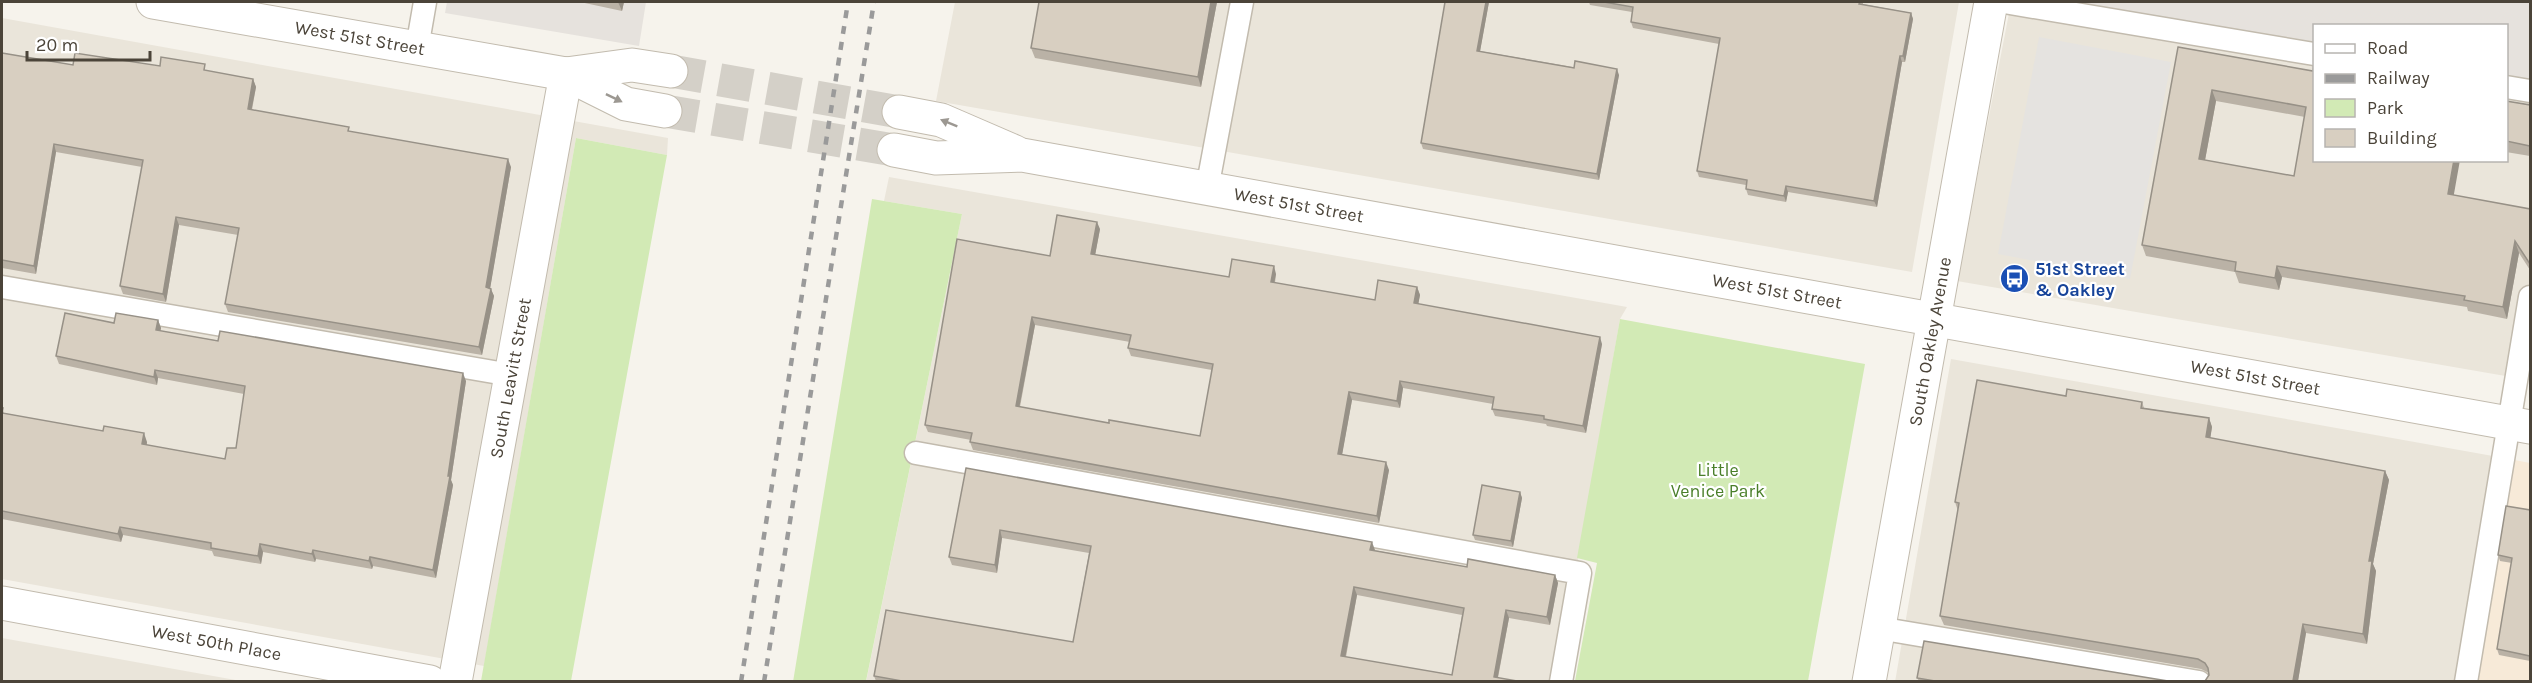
<svg xmlns="http://www.w3.org/2000/svg" width="2532" height="683" font-family="Karla,sans-serif">
  <rect width="100%" height="100%" fill="#f6f3ec"/>
  <path fill="#eae5da" d="M955 2H1959L1912 272 936 101Z
    M2011 3 2314 54V160H2506L2507 87 2530 91V297L2517 378 1957 281Z
    M2 18 668 138 667 155 576 138 484 666 2 579Z
    M889 177 1627 307 1620 319 1557 681 866 682 962 214 884 201Z
    M1951 359 2504 458 2466 681 1895 682Z
    M2 638 241 681H2Z"/>
  <path fill="#f7ead8" d="M2504 458 2530 463V681L2466 682Z"/>
  <path fill="#e6e2dd" d="M447 2H646L639 46 445 13Z
    M2004 2H2530V91L2507 87 2506 26H2314V54Z"/>
  <path fill="#d2eab5" d="M576 138 667 155 571 681H481Z
    M872 199 962 214 866 681 793 682Z
    M1620 319 1865 364 1808 681H1575L1597 563 1577 558Z"/>
  <path fill="#e5e3e0" d="M2039 37 2171 62 2130 279 1998 254Z"/>
  <g fill="none" stroke-linecap="round" stroke-linejoin="round">
    <path stroke="#d4d0c8" stroke-width="33" stroke-dasharray="33 16" stroke-linecap="butt" d="M671 71 899 112
      M665 111 894 150"/>
    <defs>
      <path id="service" d="M2004 2 2314 54
        M417 48 425 2
        M2506 87 2530 91
        M1207 189 1242 2
        M2 287 511 375
        M916 453 1580 573 1561 682
        M1878 628 2199 682
        M2466 682 2530 297"/>
      <g id="minor">
        <path id="s1" d="M2 603 430 682"/>
        <path id="s2" d="M455 682 566 74"/>
        <path id="s3" d="M1869 682 1991 2"/>
      </g>
      <g id="tertiary">
        <path id="s4" d="M153 2 566 74 626 104 665 111"/>
        <path d="M566 74 632 65 671 71"/>
        <path d="M899 112 941 120 1015 152"/>
        <path id="s5" d="M894 150 936 158 1022 155 2530 427"/>
      </g>
    </defs>
    <use href="#service" stroke="#c2bbae" stroke-width="25"/>
    <use href="#minor" stroke="#c2bbae" stroke-width="35"/>
    <use href="#tertiary" stroke="#c2bbae" stroke-width="35"/>
    <use href="#service" stroke="#fff" stroke-width="22"/>
    <use href="#minor" stroke="#fff" stroke-width="33"/>
    <use href="#tertiary" stroke="#fff" stroke-width="33"/>
    <path stroke="#9a9a9a" stroke-width="4.5" stroke-dasharray="8 8" stroke-linecap="butt" d="M741 682 848 2
      M764 682 874 2"/>
  </g>
  <path fill="#bab2a6" fill-rule="evenodd" d="M580 2H624L622 11Z
    M1039 2H1217L1201 87 1035 58 1031 48Z
    M1445 2H1489L1480 51 1619 75 1599 180 1423 149 1421 143Z
    M1589 2H1863V4L1911 13 1913 19 1905 62H1902L1877 207 1788 192 1786 202 1748 195 1746 189V185L1699 177 1697 171 1719 44 1633 28 1631 22 1632 12 1590 5Z
    M2178 47 2313 71 2454 195 2530 209V270L2519 253 2507 319 2468 311 2467 307 2282 277 2279 290 2239 283 2235 272 2146 256 2142 245ZM2216 101 2305 117 2294 176 2205 160Z
    M2 53 73 65 160 66 207 71 253 79 256 87 252 110 511 167 490 288 494 296 482 355 228 312 225 304 238 235 179 225 166 302 123 294 120 286 142 167 56 152 36 274 2 268Z
    M2506 101 2530 105V156L2506 152Z
    M1100 229 1095 255 1229 277 1276 274 1275 283 1375 300 1417 287 1420 295 1418 304 1602 344 1586 433 1547 426 1546 424 1495 416 1492 409 1493 404 1403 388 1400 408 1352 400 1342 454 1389 470 1379 523 973 450 970 442 971 440 928 432 925 425ZM1035 325 1130 342 1128 348 1131 356 1212 370 1200 436 1109 423 1020 407Z
    M158 320 161 328 160 331 466 381 451 480 453 485 436 578 373 566 372 569 316 559 315 562 263 552 261 564 214 556 212 551 123 535 121 542 2 519V408L4 413 147 442V445L225 459 236 448 244 394 158 378 157 385 59 364 56 356 114 323Z
    M2066 396 2142 402 2144 408 2209 418 2212 427 2210 438 2385 471 2389 480 2373 564 2376 571 2367 644 2306 633 2298 681H2205L2209 675V673L2201 669 1944 625 1940 616 1958 511 1955 502Z
    M966 468 1375 550H1374L1467 567 1555 575 1558 583 1550 625 1509 618 1498 678 1517 681H876L874 676 1073 642 1089 553 1002 538 997 573 952 565 949 557ZM1357 595 1462 615 1452 675 1346 657Z
    M1520 492 1522 498 1513 547 1475 540 1473 535Z
    M2530 510V661L2499 655 2497 649 2512 563 2500 561 2498 555Z
    M1917 678 2168 681H1919Z"/>
  <path fill="#979187" d="M618 2H624L622 11Z
    M1211 2H1217L1201 87 1198 77Z
    M1486 2H1489L1479 57 1477 51Z
    M1911 13 1913 19 1905 62 1903 56Z
    M1900 56 1902 62 1877 207 1874 201Z
    M1617 69 1619 75 1599 180 1597 174Z
    M253 79 256 87 250 117 248 109Z
    M2212 90 2216 101 2203 171 2199 159Z
    M54 144 56 152 36 274 34 266Z
    M508 159 511 167 489 295 486 287Z
    M2454 160H2460L2452 205 2448 194Z
    M1786 186 1788 192 1786 202 1784 196Z
    M176 217 179 225 166 302 163 294Z
    M1097 222 1100 229 1094 261 1091 254Z
    M2515 241 2519 253 2507 319 2503 307Z
    M1274 266 1276 274 1273 289 1271 282Z
    M2277 266 2282 277 2279 290 2275 278Z
    M1417 287 1420 295 1417 311 1414 303Z
    M491 289 494 296 482 355 479 347Z
    M1032 317 1035 325 1018 414 1016 406Z
    M158 320 161 328 159 338 156 330Z
    M1600 337 1602 344 1586 433 1583 426Z
    M155 370 158 378 157 385 154 377Z
    M463 373 466 381 451 480 453 485 436 578 433 570Z
    M1400 381 1403 388 1400 408 1397 401Z
    M1349 392 1352 400 1341 461 1338 454Z
    M2209 418 2212 427 2209 447 2206 437Z
    M144 433 147 442 145 452 142 444Z
    M1386 462 1389 470 1379 523 1377 516Z
    M2385 471 2389 480 2373 564 2376 571 2367 644 2363 634 2369 561Z
    M1520 492 1522 498 1513 547 1511 541Z
    M120 527 123 535 121 542 118 534Z
    M1000 530 1002 538 997 573 995 565Z
    M1372 542 1375 550 1373 558 1370 550Z
    M260 544 263 552 261 564 258 556Z
    M313 550 316 559 315 562 312 554Z
    M370 557 373 566 372 569 369 561Z
    M1555 575 1558 583 1550 625 1547 617Z
    M1354 587 1357 595 1344 664 1341 656Z
    M1506 610 1509 618 1497 681 1494 677Z
    M2303 624 2306 633 2298 681H2293Z"/>
  <path fill="#d8cfc1" stroke="#979187" stroke-width="1.5" fill-rule="evenodd" d="M1039 2H1211L1198 77 1031 48Z
    M1445 2H1486L1477 51 1574 68 1575 61 1617 69 1597 174 1421 143Z
    M1604 2H1860L1859 4 1911 13 1903 56H1900L1874 201 1786 186 1784 196 1746 189 1747 180 1697 171 1720 38 1631 22 1633 7Z
    M2178 47 2313 71 2314 63V160H2454L2448 194 2530 209V264L2515 241 2503 307 2464 300 2465 296 2277 266 2275 278 2235 271 2236 262 2142 245ZM2212 90 2306 107 2294 176 2199 159Z
    M2 53 73 65 75 53 160 66 161 57 205 64 204 70 253 79 248 109 349 127 348 131 508 159 486 287 491 289 479 347 225 304 239 228 176 217 163 294 120 286 143 160 54 144 34 266 2 260Z
    M2506 101 2530 105V146L2506 141Z
    M1057 215 1097 222 1091 254 1229 277 1232 259 1274 266 1271 282 1375 300 1378 280 1417 287 1414 303 1600 337 1583 426 1544 419V416L1492 409 1494 397 1400 381 1397 401 1349 392 1338 454 1386 462 1377 516 970 442 972 433 925 425 957 239 1050 256ZM1032 317 1131 335 1128 348 1213 364 1200 436 1109 420V423L1016 406Z
    M65 313 114 323 116 313 158 320 156 330 218 341 220 331 463 373 448 476H450L433 570 370 557 369 561 313 550 312 554 260 544 258 556 211 548V543L120 527 118 534 2 511V408H3L2 413 103 431 104 426 144 433 142 444 225 459 227 448H236L245 386 155 370 154 377 56 356Z
    M1977 380 2066 396 2067 389 2142 402 2141 408 2209 418 2206 437 2385 471 2369 561H2372L2363 634 2303 624 2293 681H2205L2209 675 2208 668 2205 663 2198 659 1940 616 1959 503 1955 502Z
    M966 468 1372 542 1370 550 1467 567 1468 559 1555 575 1547 617 1506 610 1494 677 1517 681H902L874 676 886 610 1073 642 1091 546 1000 530 995 565 949 557ZM1354 587 1464 608 1452 675 1341 656Z
    M1482 485 1520 492 1511 541 1473 535Z
    M2506 506 2530 510V656L2497 649 2512 558 2498 555Z
    M1924 641 2168 681H1935L1917 678Z"/>
  <defs><path id="oneway-solid" d="M-6-.8H1V-3.2L6.5 0L1 3.2V.8H-6Z" transform="scale(1.5)"/></defs>
  <g fill="#9c9892">
    <use href="#oneway-solid" transform="translate(614 98) rotate(26)"/>
    <use href="#oneway-solid" transform="translate(949 123) rotate(-158)"/>
  </g>
  <defs>
    <symbol id="bus-disc" viewBox="-11 -11 22 22"><circle r="9.5" fill="#1a4fb4" stroke="#fff"/><path d="M-5-6H5V4H4V6H2V4H-2V6H-4V4H-5ZM-3.5-4V0h7V-4ZM-3.5 1.2v1.5H-2V1.2ZM2 1.2v1.5H3.5V1.2Z" fill="#fff"/></symbol>
  </defs>
  <g fill-rule="evenodd">
    <use href="#bus-disc" x="1998" y="262" width="33" height="33"/>
  </g>
  <g text-anchor="middle" dominant-baseline="central" stroke-width="4.5" stroke-linejoin="round" paint-order="stroke">
    <g font-size="18" fill="#4b4439" stroke="#fff">
      <text stroke="none"><textPath href="#s4" startOffset="210">West 51st Street</textPath></text>
      <text stroke="none"><textPath href="#s5" startOffset="410">West 51st Street</textPath></text>
      <text stroke="none"><textPath href="#s5" startOffset="896">West 51st Street</textPath></text>
      <text stroke="none"><textPath href="#s3" startOffset="346">South Oakley Avenue</textPath></text>
      <text stroke="none"><textPath href="#s2" startOffset="309">South Leavitt Street</textPath></text>
      <text stroke="none"><textPath href="#s5" startOffset="1382">West 51st Street</textPath></text>
      <text stroke="none"><textPath href="#s1" startOffset="218">West 50th Place</textPath></text>
    </g>
    <g font-size="18" font-weight="bold" fill="#164399" stroke="#fff" text-anchor="start">
      <text x="2035" y="269">51st Street<tspan x="2035" dy="21">&amp; Oakley</tspan></text>
    </g>
    <g font-size="18" fill="#4a7f2a" stroke="#fff">
      <text x="1718" y="470">Little<tspan x="1718" dy="21">Venice Park</tspan></text>
    </g>
  </g>
  <rect width="2532" height="683" fill="none" stroke="#4b4439" stroke-width="6"/>
  <rect x="2313" y="24" width="195" height="138" fill="#ffffff" stroke="#b7b4b0" stroke-width="1.5"/>
  <rect x="2325" y="44" width="30" height="9" fill="#ffffff" stroke="#b7b4b0" stroke-width="1.5"/>
  <text x="2367" y="54" font-size="18" fill="#4b4439">Road</text>
  <rect x="2325" y="74" width="30" height="9" fill="#9a9a9a" stroke="#b7b4b0" stroke-width="1.5"/>
  <text x="2367" y="84" font-size="18" fill="#4b4439">Railway</text>
  <rect x="2325" y="99" width="30" height="18" fill="#d2eab5" stroke="#b7b4b0" stroke-width="1.5"/>
  <text x="2367" y="114" font-size="18" fill="#4b4439">Park</text>
  <rect x="2325" y="129" width="30" height="18" fill="#d8cfc1" stroke="#b7b4b0" stroke-width="1.5"/>
  <text x="2367" y="144" font-size="18" fill="#4b4439">Building</text>
  <path d="M27 51v9h123v-9" fill="none" stroke="#4b4439" stroke-width="3"/>
  <text x="36" y="51" font-size="18" fill="#4b4439" stroke="#ffffff" stroke-width="4.5" paint-order="stroke">20 m</text>
</svg>
